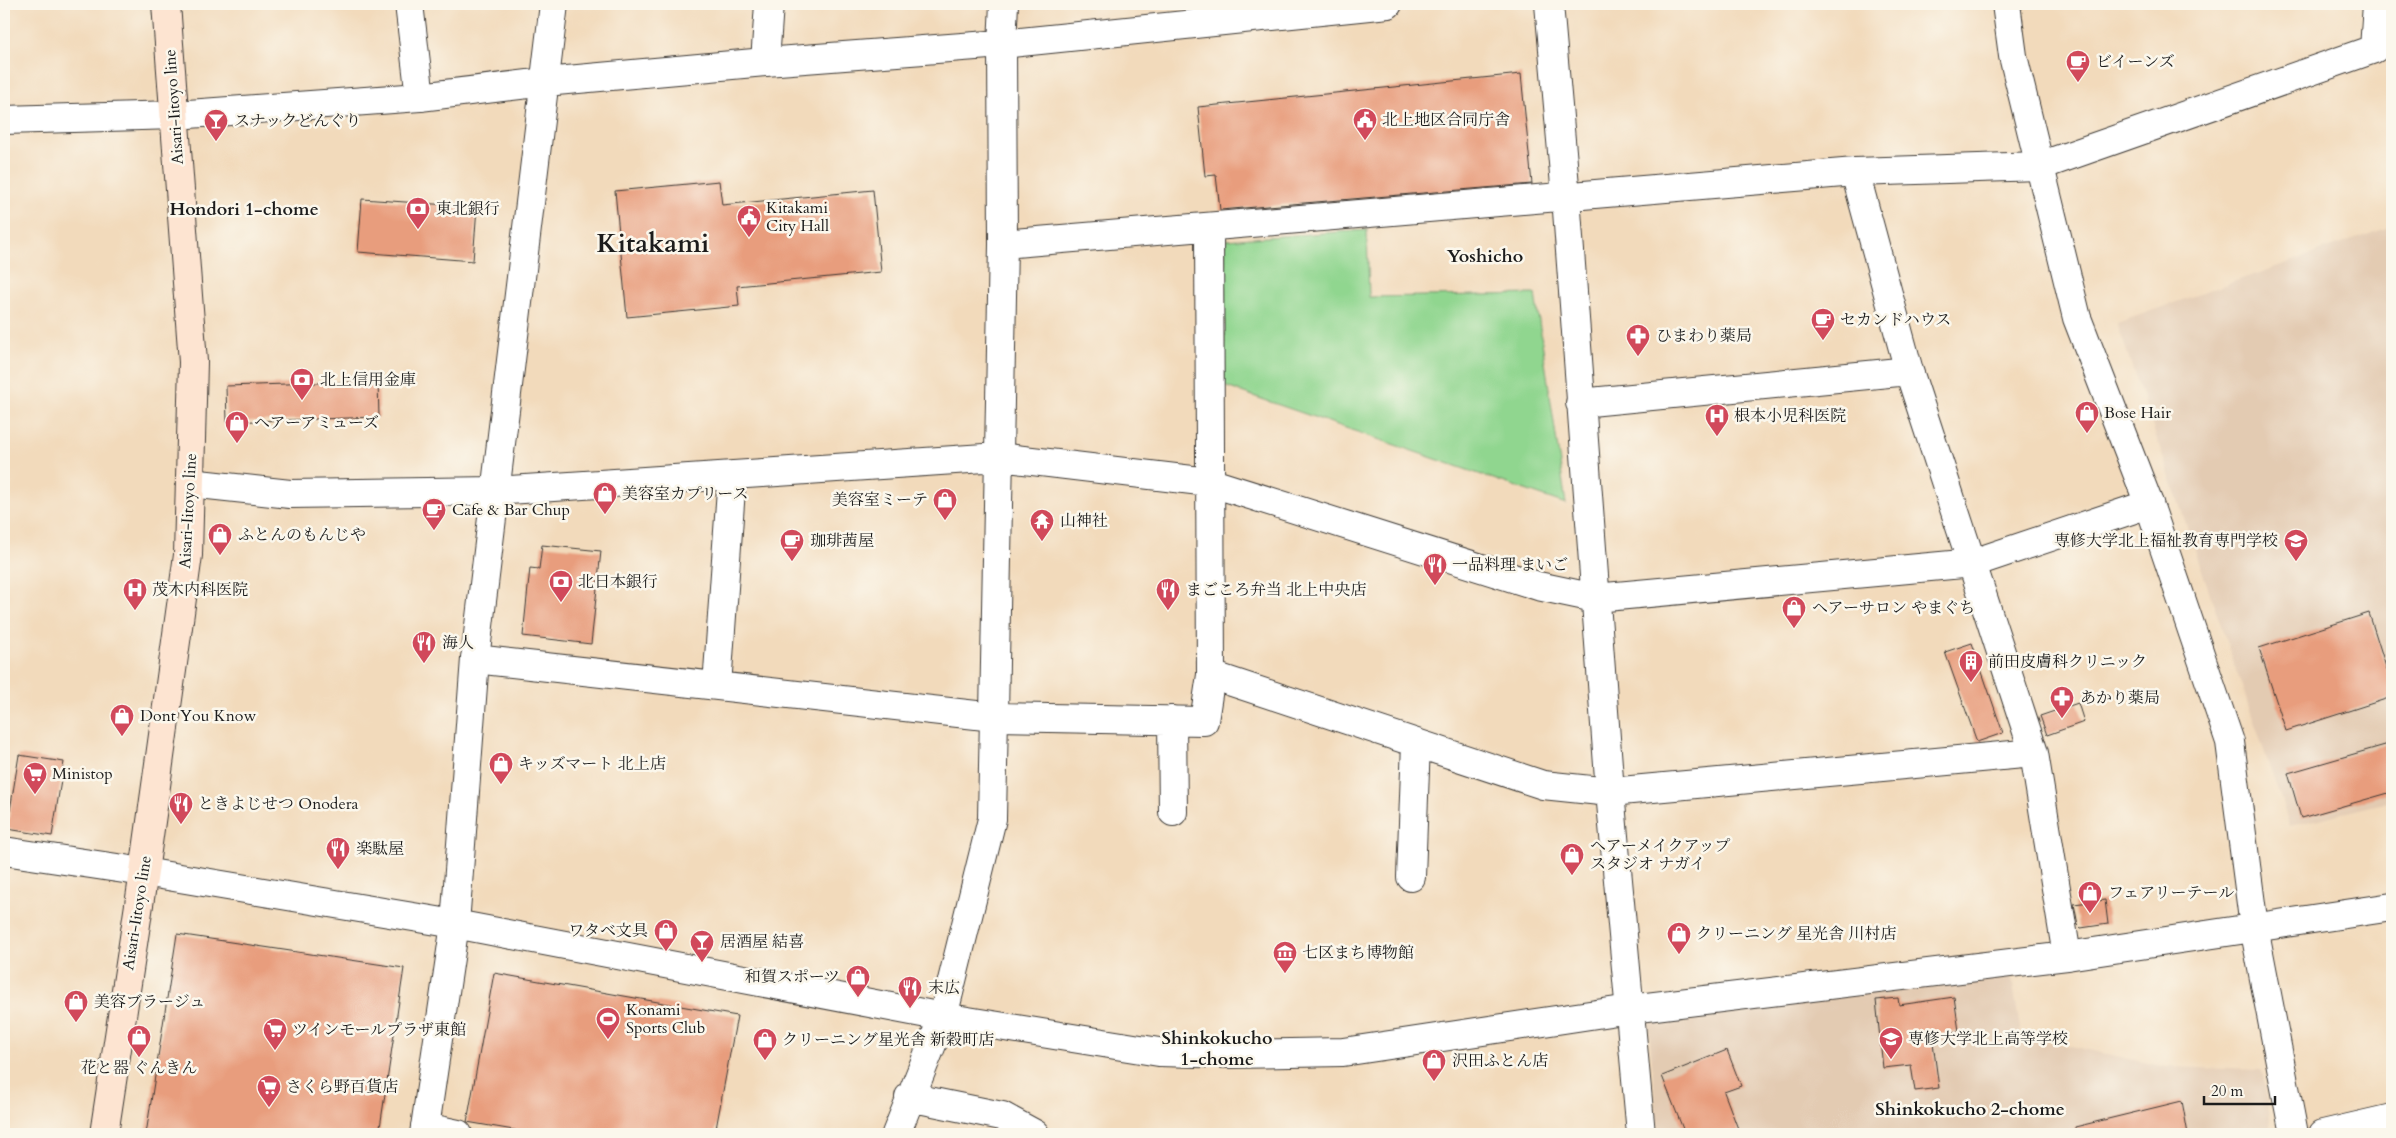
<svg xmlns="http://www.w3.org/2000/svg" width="2396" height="1138" font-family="Cardo,'Noto Serif JP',serif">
  <rect width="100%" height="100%" fill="#fbf7ec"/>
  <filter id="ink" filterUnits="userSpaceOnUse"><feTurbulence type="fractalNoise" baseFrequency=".02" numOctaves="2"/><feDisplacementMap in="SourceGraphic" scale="10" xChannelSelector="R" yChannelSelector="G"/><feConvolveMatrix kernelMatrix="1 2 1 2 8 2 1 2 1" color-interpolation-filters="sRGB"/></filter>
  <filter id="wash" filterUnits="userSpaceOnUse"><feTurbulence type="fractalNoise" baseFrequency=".0096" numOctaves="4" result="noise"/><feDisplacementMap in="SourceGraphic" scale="20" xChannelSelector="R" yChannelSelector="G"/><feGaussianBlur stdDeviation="1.12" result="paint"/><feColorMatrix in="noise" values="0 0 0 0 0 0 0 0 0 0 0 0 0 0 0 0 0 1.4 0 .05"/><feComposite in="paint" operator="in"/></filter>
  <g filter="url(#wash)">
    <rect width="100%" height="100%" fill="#f2dabb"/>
    <path fill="#e3cbb2" d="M2392 226V801L2290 826 2117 323Z
      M2012 978 2021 1035 2166 1067 2261 1070 2273 1134H1658L1648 1017Z"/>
    <path fill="#90d68f" stroke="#567956" d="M1367 230 1369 297 1535 294 1566 504 1224 386 1225 240Z"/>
    <g id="blocks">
      <path fill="#e89d7d" d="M1521 74 1532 184 1220 210 1216 175 1205 176 1198 107Z
        M719 181 722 205 873 190 881 272 737 286 739 306 627 317 615 191Z
        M362 199 477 207 473 261 358 252Z
        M378 381 379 417 227 422 226 386Z
        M542 545 601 551 591 644 523 636 530 568 539 569Z
        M2369 613 2392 686V697L2286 731 2259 648Z
        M1972 643 2003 733 1977 742 1945 652Z
        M2078 703 2084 722 2047 735 2040 716Z
        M2392 743V792L2301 818 2288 773Z
        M19 755 64 762 52 836 7 829Z
        M2105 900 2108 924 2081 928 2078 925 2074 904Z
        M177 934 404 968 379 1134H146Z
        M494 973 737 1016 715 1134H537L467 1122Z
        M1954 997 1959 1031 1932 1035 1939 1088 1915 1091 1911 1065 1883 1068 1876 1000 1898 998 1899 1005Z
        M1727 1050 1741 1086 1724 1092 1740 1134H1685L1662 1076Z
        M2182 1101 2188 1134H2076L2075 1127Z"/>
    </g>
  </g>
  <g filter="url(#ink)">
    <use href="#blocks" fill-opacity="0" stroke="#3c3834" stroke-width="1"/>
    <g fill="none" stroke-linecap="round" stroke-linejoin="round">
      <defs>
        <path id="minor" d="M409 4 420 97
          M1549 4 1566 197 1610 792 1641 1134
          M765 62 769 4
          M1855 172 1909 371 2034 753 2067 956
          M1003 244 1855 172 2040 166 2374 49 2377 4
          M1580 403 1909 371
          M190 483 290 494 495 491 999 457 1209 482 1538 586 1595 598 1973 563 2149 504
          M475 659 994 717 1204 721 1211 675 1209 227
          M1211 675 1543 785 1610 792 2034 753
          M717 686 732 475
          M1172 720 1173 812
          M4 851 144 872
          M1411 877 1416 743
          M909 1097 1002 1116 1035 1134
          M425 1127 458 1134
          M896 1134 943 1017 992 819 1003 244 1002 44 1004 4
          M2323 1134 2392 1118"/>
        <path id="tertiary" d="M2006 4 2013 56 2077 318 2149 504 2230 742 2254 927 2294 1134
          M4 120 175 115 420 97 545 82 765 62 1002 44 1388 4
          M144 872 455 924 943 1017 1159 1052 1231 1054 1343 1052 1630 1009 2067 956 2392 907
          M424 1134 455 924 475 659 554 4"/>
        <path id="secondary" d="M104 1134 144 872 188 555 193 362 166 4"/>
      </defs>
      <use href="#minor" stroke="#3c3834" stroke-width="30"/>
      <use href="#tertiary" stroke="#3c3834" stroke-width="30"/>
      <use href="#secondary" stroke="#3c3834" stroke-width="30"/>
      <use href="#minor" stroke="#fff" stroke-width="28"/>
      <use href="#tertiary" stroke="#fff" stroke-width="28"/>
      <use href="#secondary" stroke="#fde4d1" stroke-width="28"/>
    </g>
  </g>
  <defs>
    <symbol id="cafe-pin" viewBox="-11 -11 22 30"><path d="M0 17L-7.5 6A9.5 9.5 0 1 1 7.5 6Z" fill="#d1495b" stroke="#fbf7ec"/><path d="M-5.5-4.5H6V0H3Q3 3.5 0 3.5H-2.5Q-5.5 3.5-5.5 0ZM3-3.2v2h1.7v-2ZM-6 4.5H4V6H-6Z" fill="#fff"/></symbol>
    <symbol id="civic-pin" viewBox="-11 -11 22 30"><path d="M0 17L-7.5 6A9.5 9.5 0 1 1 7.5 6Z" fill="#d1495b" stroke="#fbf7ec"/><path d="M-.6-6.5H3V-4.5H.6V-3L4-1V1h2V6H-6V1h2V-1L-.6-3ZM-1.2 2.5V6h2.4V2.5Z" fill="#fff"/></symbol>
    <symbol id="bar-pin" viewBox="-11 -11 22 30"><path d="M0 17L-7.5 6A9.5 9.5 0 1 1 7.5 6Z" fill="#d1495b" stroke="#fbf7ec"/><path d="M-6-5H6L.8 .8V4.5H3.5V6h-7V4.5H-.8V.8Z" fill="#fff"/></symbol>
    <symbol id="bank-pin" viewBox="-11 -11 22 30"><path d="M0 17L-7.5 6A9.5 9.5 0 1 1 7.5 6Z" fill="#d1495b" stroke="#fbf7ec"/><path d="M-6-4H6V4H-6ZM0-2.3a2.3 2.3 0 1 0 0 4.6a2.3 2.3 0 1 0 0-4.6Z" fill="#fff"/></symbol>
    <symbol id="pharmacy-pin" viewBox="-11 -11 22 30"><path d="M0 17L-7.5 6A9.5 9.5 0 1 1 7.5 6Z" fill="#d1495b" stroke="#fbf7ec"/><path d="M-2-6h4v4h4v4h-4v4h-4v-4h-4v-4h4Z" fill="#fff"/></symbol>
    <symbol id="shop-pin" viewBox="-11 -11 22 30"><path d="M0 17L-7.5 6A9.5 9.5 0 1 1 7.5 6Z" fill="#d1495b" stroke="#fbf7ec"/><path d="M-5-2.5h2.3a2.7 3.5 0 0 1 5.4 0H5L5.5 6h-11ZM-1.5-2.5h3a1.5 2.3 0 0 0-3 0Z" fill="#fff"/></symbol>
    <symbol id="hospital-pin" viewBox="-11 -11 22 30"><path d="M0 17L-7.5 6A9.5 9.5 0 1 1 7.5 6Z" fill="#d1495b" stroke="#fbf7ec"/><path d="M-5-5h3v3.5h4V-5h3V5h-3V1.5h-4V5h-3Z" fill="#fff"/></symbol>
    <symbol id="temple-pin" viewBox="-11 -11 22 30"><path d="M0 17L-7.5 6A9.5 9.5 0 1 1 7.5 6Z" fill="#d1495b" stroke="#fbf7ec"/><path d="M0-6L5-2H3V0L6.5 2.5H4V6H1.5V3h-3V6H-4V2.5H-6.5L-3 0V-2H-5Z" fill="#fff"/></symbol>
    <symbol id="school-pin" viewBox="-11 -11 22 30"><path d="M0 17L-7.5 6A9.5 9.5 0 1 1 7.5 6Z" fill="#d1495b" stroke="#fbf7ec"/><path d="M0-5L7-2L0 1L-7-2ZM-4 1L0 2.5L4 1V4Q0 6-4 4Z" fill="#fff"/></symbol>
    <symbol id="restaurant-pin" viewBox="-11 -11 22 30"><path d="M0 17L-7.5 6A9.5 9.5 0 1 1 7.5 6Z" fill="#d1495b" stroke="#fbf7ec"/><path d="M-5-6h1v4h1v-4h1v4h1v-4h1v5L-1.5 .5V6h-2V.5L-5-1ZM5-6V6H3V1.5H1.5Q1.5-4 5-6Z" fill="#fff"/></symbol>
    <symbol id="building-pin" viewBox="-11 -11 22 30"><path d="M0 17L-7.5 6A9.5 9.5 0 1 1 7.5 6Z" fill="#d1495b" stroke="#fbf7ec"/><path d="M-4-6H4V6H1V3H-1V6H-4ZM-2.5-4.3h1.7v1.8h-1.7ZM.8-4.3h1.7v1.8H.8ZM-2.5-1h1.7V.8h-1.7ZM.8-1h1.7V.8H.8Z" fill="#fff"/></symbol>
    <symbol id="supermarket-pin" viewBox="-11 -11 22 30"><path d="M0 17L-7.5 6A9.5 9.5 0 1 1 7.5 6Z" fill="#d1495b" stroke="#fbf7ec"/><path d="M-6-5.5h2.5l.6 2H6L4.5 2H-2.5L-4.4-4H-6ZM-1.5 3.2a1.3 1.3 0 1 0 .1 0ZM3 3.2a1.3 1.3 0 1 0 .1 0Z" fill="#fff"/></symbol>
    <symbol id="museum-pin" viewBox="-11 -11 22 30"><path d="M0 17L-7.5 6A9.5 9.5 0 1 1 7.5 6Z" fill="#d1495b" stroke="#fbf7ec"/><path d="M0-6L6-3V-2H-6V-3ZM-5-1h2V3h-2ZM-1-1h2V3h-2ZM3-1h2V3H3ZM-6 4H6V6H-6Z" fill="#fff"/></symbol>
    <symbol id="stadium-pin" viewBox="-11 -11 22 30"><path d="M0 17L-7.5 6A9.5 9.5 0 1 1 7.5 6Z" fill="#d1495b" stroke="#fbf7ec"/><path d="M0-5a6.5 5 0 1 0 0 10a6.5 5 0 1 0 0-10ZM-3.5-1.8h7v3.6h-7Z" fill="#fff"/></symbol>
  </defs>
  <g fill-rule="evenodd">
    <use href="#cafe-pin" x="2064" y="48" width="28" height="38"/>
    <use href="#civic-pin" x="1351" y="106" width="28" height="38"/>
    <use href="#bar-pin" x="202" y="107" width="28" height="38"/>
    <use href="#bank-pin" x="404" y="195" width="28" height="38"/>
    <use href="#civic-pin" x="735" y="203" width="28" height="38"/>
    <use href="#cafe-pin" x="1809" y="306" width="28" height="38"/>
    <use href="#pharmacy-pin" x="1624" y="322" width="28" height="38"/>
    <use href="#bank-pin" x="288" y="366" width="28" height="38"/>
    <use href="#shop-pin" x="2073" y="399" width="28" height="38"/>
    <use href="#hospital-pin" x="1703" y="402" width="28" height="38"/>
    <use href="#shop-pin" x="223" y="409" width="28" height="38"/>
    <use href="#shop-pin" x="591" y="480" width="28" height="38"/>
    <use href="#shop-pin" x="931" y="486" width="28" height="38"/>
    <use href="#cafe-pin" x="420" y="496" width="28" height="38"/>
    <use href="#temple-pin" x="1028" y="507" width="28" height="38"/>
    <use href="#shop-pin" x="206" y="521" width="28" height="38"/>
    <use href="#cafe-pin" x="778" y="527" width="28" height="38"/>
    <use href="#school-pin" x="2282" y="527" width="28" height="38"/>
    <use href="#restaurant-pin" x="1421" y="551" width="28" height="38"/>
    <use href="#bank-pin" x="547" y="568" width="28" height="38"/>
    <use href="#hospital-pin" x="121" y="576" width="28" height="38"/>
    <use href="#restaurant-pin" x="1154" y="576" width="28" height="38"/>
    <use href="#shop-pin" x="1780" y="594" width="28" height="38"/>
    <use href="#restaurant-pin" x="410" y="629" width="28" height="38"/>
    <use href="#building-pin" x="1957" y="648" width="28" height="38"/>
    <use href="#pharmacy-pin" x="2048" y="684" width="28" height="38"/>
    <use href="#shop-pin" x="108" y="702" width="28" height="38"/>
    <use href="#shop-pin" x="487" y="750" width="28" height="38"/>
    <use href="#supermarket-pin" x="21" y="760" width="28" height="38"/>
    <use href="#restaurant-pin" x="167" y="790" width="28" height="38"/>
    <use href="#restaurant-pin" x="324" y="835" width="28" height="38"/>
    <use href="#shop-pin" x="1558" y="841" width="28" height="38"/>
    <use href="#shop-pin" x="2076" y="879" width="28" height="38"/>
    <use href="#shop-pin" x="652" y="917" width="28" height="38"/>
    <use href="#shop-pin" x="1665" y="920" width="28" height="38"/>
    <use href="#bar-pin" x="688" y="928" width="28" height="38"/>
    <use href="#museum-pin" x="1271" y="939" width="28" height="38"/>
    <use href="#shop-pin" x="844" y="963" width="28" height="38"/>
    <use href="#restaurant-pin" x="896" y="974" width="28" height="38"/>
    <use href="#shop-pin" x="62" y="988" width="28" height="38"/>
    <use href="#stadium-pin" x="594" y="1005" width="28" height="38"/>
    <use href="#supermarket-pin" x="261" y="1016" width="28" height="38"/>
    <use href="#shop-pin" x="125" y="1023" width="28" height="38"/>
    <use href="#school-pin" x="1877" y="1025" width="28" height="38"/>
    <use href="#shop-pin" x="751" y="1026" width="28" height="38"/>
    <use href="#shop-pin" x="1420" y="1047" width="28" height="38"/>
    <use href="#supermarket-pin" x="255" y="1073" width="28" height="38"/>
  </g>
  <g text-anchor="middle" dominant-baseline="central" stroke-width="5" stroke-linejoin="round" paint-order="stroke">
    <g font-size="16" fill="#1c1c1c" stroke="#fbf7ec" text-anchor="start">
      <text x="2096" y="62">ビイーンズ</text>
      <text x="1382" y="120">北上地区合同庁舎</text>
      <text x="234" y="121">スナックどんぐり</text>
      <text x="766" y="208">Kitakami<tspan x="766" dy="18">City Hall</tspan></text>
      <text x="436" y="209">東北銀行</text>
      <text x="1840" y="320">セカンドハウス</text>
      <text x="1656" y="336">ひまわり薬局</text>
      <text x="320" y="380">北上信用金庫</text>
      <text x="2104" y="413">Bose Hair</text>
      <text x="1734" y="416">根本小児科医院</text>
      <text x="254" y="423">ヘアーアミューズ</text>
      <text x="622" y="494">美容室カプリース</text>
      <text x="928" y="500" text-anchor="end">美容室ミーテ</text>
      <text x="452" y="510">Cafe &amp; Bar Chup</text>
      <text x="1060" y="521">山神社</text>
      <text x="238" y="535">ふとんのもんじや</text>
      <text x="810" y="541">珈琲茜屋</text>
      <text x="2278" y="541" text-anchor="end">専修大学北上福祉教育専門学校</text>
      <text x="1452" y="565">一品料理 まいご</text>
      <text x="578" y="582">北日本銀行</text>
      <text x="152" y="590">茂木内科医院</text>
      <text x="1186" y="590">まごころ弁当 北上中央店</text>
      <text x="1812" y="608">ヘアーサロン やまぐち</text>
      <text x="442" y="643">海人</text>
      <text x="1988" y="662">前田皮膚科クリニック</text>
      <text x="2080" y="698">あかり薬局</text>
      <text x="140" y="716">Dont You Know</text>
      <text x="518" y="764">キッズマート 北上店</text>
      <text x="52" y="774">Ministop</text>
      <text x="198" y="804">ときよじせつ Onodera</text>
      <text x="1590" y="846">ヘアーメイクアップ<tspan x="1590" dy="18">スタジオ ナガイ</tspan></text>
      <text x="356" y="849">楽駄屋</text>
      <text x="2108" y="893">フェアリーテール</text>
      <text x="648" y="931" text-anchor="end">ワタベ文具</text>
      <text x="1696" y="934">クリーニング 星光舎 川村店</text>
      <text x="720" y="942">居酒屋 結喜</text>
      <text x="1302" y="953">七区まち博物館</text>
      <text x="840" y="977" text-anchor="end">和賀スポーツ</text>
      <text x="928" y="988">末広</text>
      <text x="94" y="1002">美容ブラージュ</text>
      <text x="626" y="1010">Konami<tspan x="626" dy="18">Sports Club</tspan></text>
      <text x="292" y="1030">ツインモールプラザ東館</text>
      <text x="1908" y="1039">専修大学北上高等学校</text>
      <text x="782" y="1040">クリーニング星光舎 新穀町店</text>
      <text x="1452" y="1061">沢田ふとん店</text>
      <text x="139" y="1068" text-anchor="middle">花と器 ぐんきん</text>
      <text x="286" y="1087">さくら野百貨店</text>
    </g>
    <g font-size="16" fill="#1c1c1c" stroke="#fbf7ec">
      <text transform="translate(174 107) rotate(-94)">Aisari-Iitoyo line</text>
      <text transform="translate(188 511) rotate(-87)">Aisari-Iitoyo line</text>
      <text transform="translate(137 913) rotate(-81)">Aisari-Iitoyo line</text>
    </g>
    <g font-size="18" font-weight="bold" fill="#1c1c1c" stroke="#fbf7ec">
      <text x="244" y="209">Hondori 1-chome</text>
      <text x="1485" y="256">Yoshicho</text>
      <text x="1217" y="1038">Shinkokucho<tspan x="1217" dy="21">1-chome</tspan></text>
      <text x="1970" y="1109">Shinkokucho 2-chome</text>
    </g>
    <g font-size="26" font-weight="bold" fill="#1c1c1c" stroke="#fbf7ec">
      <text x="653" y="243">Kitakami</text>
    </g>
  </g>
  <rect width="2396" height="1138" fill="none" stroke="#fbf7ec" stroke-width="20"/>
  <path d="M2204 1096v8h71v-8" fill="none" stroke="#1c1c1c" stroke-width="2.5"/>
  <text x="2211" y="1096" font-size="15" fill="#1c1c1c" stroke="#fbf7ec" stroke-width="4" paint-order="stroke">20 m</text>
</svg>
